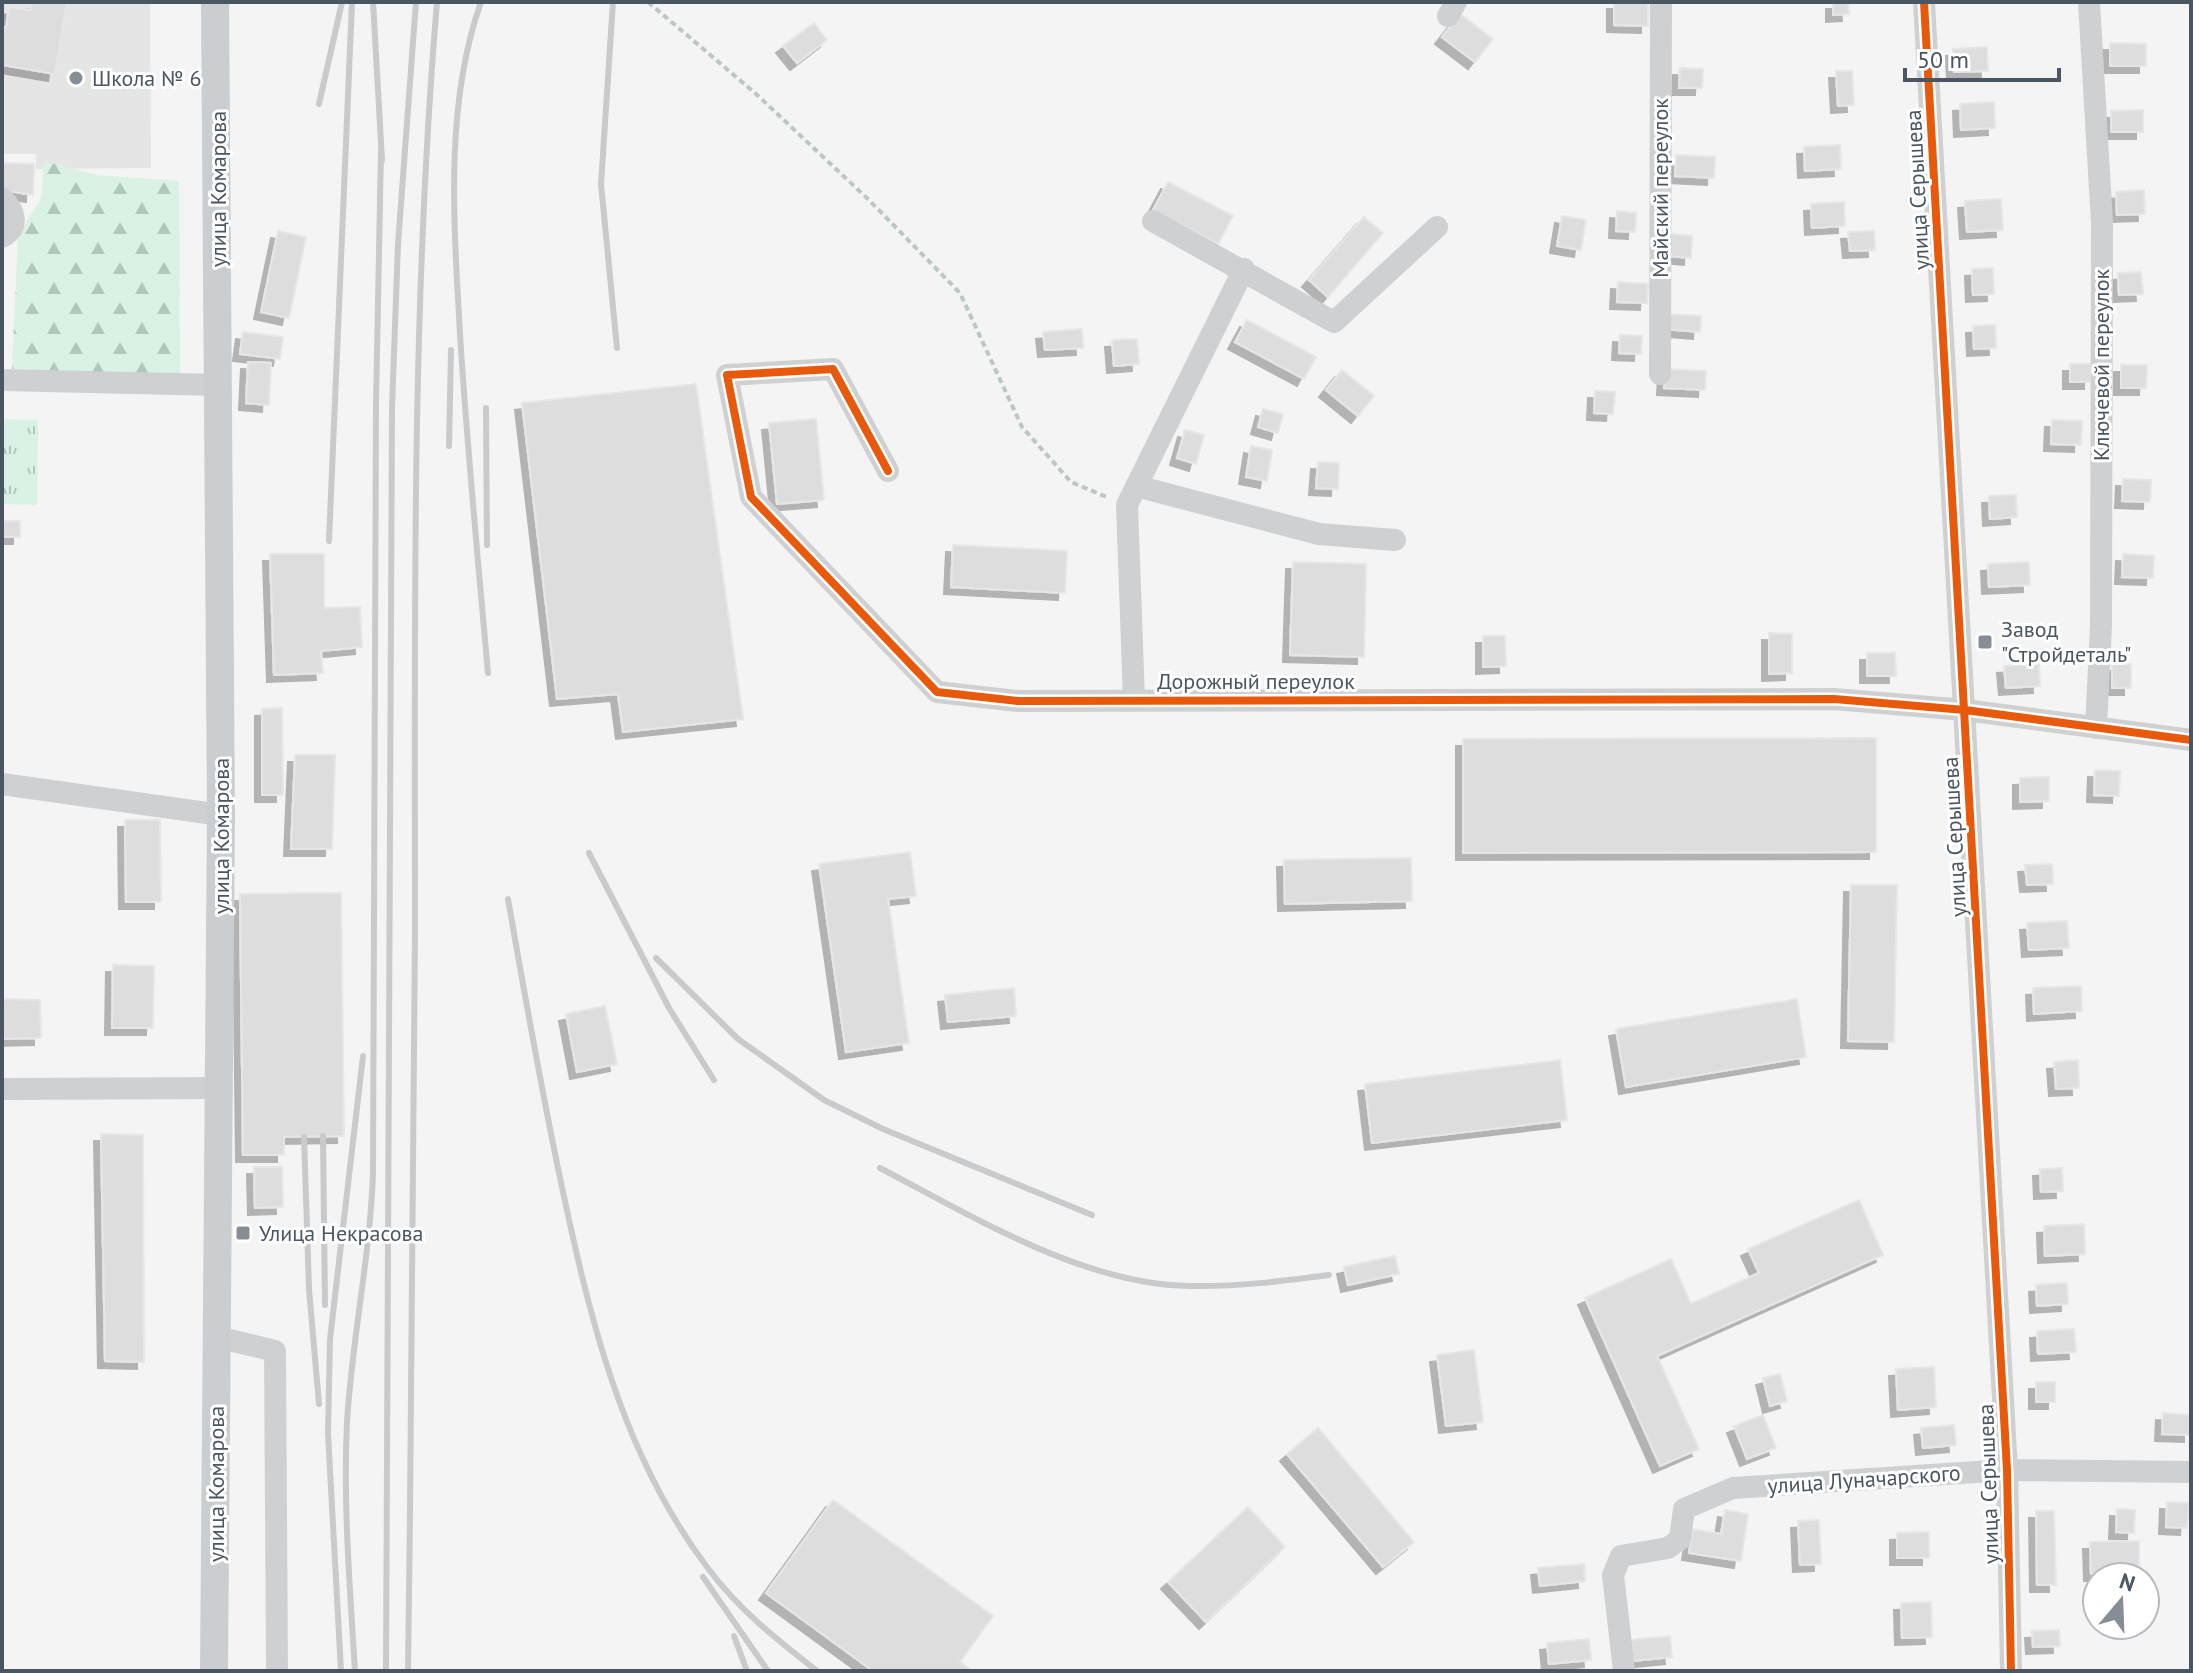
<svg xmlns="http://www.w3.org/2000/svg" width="2193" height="1673" font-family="'PT Sans',sans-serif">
  <defs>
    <pattern id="forest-firs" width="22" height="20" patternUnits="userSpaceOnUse" patternTransform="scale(2)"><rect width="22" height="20" fill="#d9f2e3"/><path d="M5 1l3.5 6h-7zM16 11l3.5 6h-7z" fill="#b2c7bb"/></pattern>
    <pattern id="park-tufts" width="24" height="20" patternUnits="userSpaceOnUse" patternTransform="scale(2)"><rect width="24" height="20" fill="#d9f2e3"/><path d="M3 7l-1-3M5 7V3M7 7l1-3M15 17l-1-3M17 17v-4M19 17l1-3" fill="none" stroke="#b2c7bb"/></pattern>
    <filter id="shadow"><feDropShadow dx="-7" dy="7" stdDeviation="0" flood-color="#0004"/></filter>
  </defs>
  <rect width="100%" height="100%" fill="#f4f4f4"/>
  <path fill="#e6e5e6" d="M2 2H150L151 168 36 169V154H2Z"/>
  <path fill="url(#forest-firs)" d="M44 161 97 175 179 181 180 376 12 369 18 236 41 198Z"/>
  <path fill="url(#park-tufts)" d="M2 419 38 420 37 505 2 504Z"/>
  <path fill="#ddddde" stroke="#e5e6e7" stroke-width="2" filter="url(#shadow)" d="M32 2H67L55 74 2 65V27H6L9 7 31 10Z
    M1614 2H1648V26L1614 25Z
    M1833 2H1848L1849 14 1833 15Z
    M1460 14 1493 39 1475 62 1442 37Z
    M814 23 827 40 797 63 783 46Z
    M2110 43 2146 44V66H2110Z
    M1987 47 1988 71 1954 72 1953 49Z
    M1680 68 1703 69 1702 88H1679Z
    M1836 71H1852L1854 105 1838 106Z
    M1994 102 1995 128 1961 130 1960 104Z
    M2143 110V132H2111V111Z
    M1840 145 1841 169 1805 171 1804 147Z
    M1676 155 1715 157 1714 178 1675 176Z
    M2 163 34 164 33 195 2 190Z
    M1168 182 1233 216 1218 244 1153 210Z
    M2144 190 2145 214 2117 215 2116 192Z
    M2001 199 2003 230 1967 232 1965 201Z
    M1844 202 1845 226 1812 228 1811 204Z
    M1617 211 1636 213 1635 232 1616 231Z
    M1562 216 1586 220 1581 250 1557 246Z
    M1364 217 1383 233 1328 297 1309 280Z
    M278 231 306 237 289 318 261 312Z
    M1874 231 1875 250 1850 251 1848 232Z
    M1670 234 1692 236 1691 258 1668 256Z
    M1993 268 1994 294 1973 295 1972 269Z
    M2141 272 2143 294 2119 295 2118 273Z
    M1618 282 1648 284 1647 303 1617 302Z
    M1664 314 1701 316 1700 332 1663 329Z
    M1247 320 1316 357 1304 379 1235 342Z
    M1995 325 1996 348 1974 349 1973 326Z
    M1082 329 1083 348 1045 350 1043 332Z
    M243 332 283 337 280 359 240 354Z
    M1620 335 1642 336 1641 354 1619 353Z
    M1137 339 1139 364 1114 366 1112 340Z
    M248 362 271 363 269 405 246 403Z
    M2070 364H2091V382H2070Z
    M2121 365H2147L2146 388H2121Z
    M1665 369 1706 371 1705 390 1664 388Z
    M1342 370 1374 396 1358 416 1326 390Z
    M696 384 743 719 623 732 618 694 557 699 522 403Z
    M1595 391 1615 392 1613 414 1594 413Z
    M1263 409 1283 414 1278 433 1258 427Z
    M816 419 824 500 777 504 769 423Z
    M2052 420 2082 421 2081 445 2051 444Z
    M1185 430 1204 435 1196 464 1177 458Z
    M1251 446 1272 450 1267 481 1246 477Z
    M1318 462 1339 463 1338 489 1316 488Z
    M2123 479 2151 480 2150 502 2122 501Z
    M2016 495 2017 517 1990 519 1989 496Z
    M2 521H20V537H2Z
    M953 545 1067 551 1065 593 951 587Z
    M270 554H324V608L360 607 362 647 321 651 323 673 274 675Z
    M2123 554 2154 556 2153 578 2122 577Z
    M1293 562 1366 564 1364 657 1290 655Z
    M2029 562 2030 585 1989 587 1988 564Z
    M1769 633 1792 634V673L1769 674Z
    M1483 636H1505L1506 666 1483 667Z
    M1867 653H1895L1896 676H1867Z
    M2039 664 2040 686 2006 688 2004 666Z
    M2112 664H2131V688H2112Z
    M282 708 283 795H262V709Z
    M1876 738V852L1463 853V739Z
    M295 755H335L332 849H291Z
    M2095 770 2120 771 2119 796 2094 795Z
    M2049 777V801L2020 802V778Z
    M125 820H160L161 902H126Z
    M910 852 916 896 888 899 909 1043 846 1052 819 864Z
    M1411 858 1412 901 1285 904 1284 860Z
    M2052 864 2053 884 2027 885 2025 865Z
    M1851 885H1897L1894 1042 1848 1041Z
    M341 893 344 1136 284 1137V1155H243L240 894Z
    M2067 921 2069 948 2029 950 2027 923Z
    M113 965 154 966 153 1028H112Z
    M2081 986 2082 1011 2034 1014 2033 988Z
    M1014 988 1016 1016 948 1022 945 995Z
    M2 999 40 1000 41 1038 2 1039Z
    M1797 999 1806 1057 1626 1087 1616 1029Z
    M605 1006 617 1064 577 1072 566 1014Z
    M1560 1060 1567 1120 1372 1143 1365 1084Z
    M2078 1060 2079 1088 2056 1089 2054 1062Z
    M101 1134 143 1135 144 1362 105 1361Z
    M254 1167H282L283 1207 255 1208Z
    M2062 1168 2063 1191 2041 1192 2040 1169Z
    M1859 1200 1883 1255 1657 1356 1699 1449 1660 1466 1585 1298 1671 1259 1691 1304 1759 1273 1748 1249Z
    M2084 1224 2085 1254 2045 1256 2044 1226Z
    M1395 1256 1399 1274 1348 1285 1344 1267Z
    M2067 1283 2068 1304 2037 1306 2036 1285Z
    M2074 1329 2076 1352 2038 1354 2037 1331Z
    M1474 1350 1483 1422 1446 1426 1437 1355Z
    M1934 1367 1936 1407 1898 1410 1896 1369Z
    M1780 1374 1787 1401 1770 1406 1763 1378Z
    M2036 1382H2055V1402H2036Z
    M2163 1413 2191 1415V1435L2162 1434Z
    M1763 1415 1776 1448 1747 1459 1734 1426Z
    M1954 1425 1956 1445 1923 1448 1921 1428Z
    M1318 1428 1414 1542 1383 1567 1287 1454Z
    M833 1500 993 1616 960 1662 973 1671H873L766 1593Z
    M2167 1502 2189 1503 2187 1528 2166 1527Z
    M1248 1507 1285 1547 1206 1622 1168 1582Z
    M2117 1509 2135 1510 2134 1533 2116 1532Z
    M1725 1510 1748 1514 1741 1561 1689 1553 1693 1529 1721 1534Z
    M2036 1511H2054L2056 1585H2037Z
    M1819 1520 1821 1564 1800 1565 1798 1521Z
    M1929 1532V1558H1897V1533Z
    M2139 1541V1573L2091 1574 2090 1542Z
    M1584 1564 1585 1581 1540 1586 1538 1568Z
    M1931 1602 1932 1637 1902 1638 1901 1603Z
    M2059 1630 2060 1646 2033 1647 2032 1631Z
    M1670 1636 1672 1657 1633 1661 1631 1640Z
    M1589 1639 1591 1660 1549 1664 1547 1643Z"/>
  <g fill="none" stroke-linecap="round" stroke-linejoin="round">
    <path stroke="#bcc7c4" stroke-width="4" stroke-dasharray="6 4" stroke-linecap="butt" d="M648 2 755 93 869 200 960 293 1022 427 1071 482 1109 498"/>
    <path stroke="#ced0d2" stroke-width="22" d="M1924 2 2007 1470 2011 1671
      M2089 2 2102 223 2101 625 2096 728
      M1448 16 1456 2
      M2 198C15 210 20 227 2 237
      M1153 221 1334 322 1437 227
      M1660 374 1661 2
      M2 380 219 385
      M888 471 833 369 727 375 751 497 937 692 1018 701 1834 699 1965 710 2191 740
      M1136 486 1319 534 1395 540
      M1134 700 1127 505 1244 269
      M2 784 221 815
      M2 1089 219 1088
      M217 1337 275 1351 277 1671
      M1624 1671 1613 1575 1621 1556 1668 1548 1680 1539 1684 1509 1733 1488 2007 1470 2191 1472"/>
    <path stroke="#caced1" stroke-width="28" d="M214 1671 221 815 215 2"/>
    <path stroke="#c9cacc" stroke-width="6" d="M373 2 382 160
      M481 2C444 106 454 226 460 334 467 447 478 560 488 673
      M613 2 601 184 617 348
      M319 104 342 2
      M486 408 487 545
      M449 446 451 350
      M329 541 352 2
      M589 853 669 1008 714 1080
      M508 899C524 991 540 1082 559 1173 588 1311 620 1452 707 1567 738 1609 776 1639 817 1671
      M656 958 738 1039 824 1100 883 1129 1092 1215
      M323 1136 325 1305
      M304 1137 309 1289 319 1404
      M880 1168C972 1216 1084 1285 1190 1286 1237 1287 1283 1281 1329 1275
      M703 1577 768 1671
      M734 1636 747 1671
      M341 1671 328 1433 330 1339 363 1056
      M355 1671C350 1588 343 1505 347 1422 352 1339 370 1257 373 1174L376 404 381 150
      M386 1671 392 408 398 244 416 2
      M408 1671C411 1425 415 1179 415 933 415 622 411 312 437 2"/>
    <defs>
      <path id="cycleway" d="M1924 2 2007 1470 2011 1671
        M888 471 833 369 727 375 751 497 937 692 1018 701 1834 699 1965 710 2191 740"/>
    </defs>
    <use href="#cycleway" stroke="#fff" stroke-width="13"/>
    <use href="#cycleway" stroke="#e8590c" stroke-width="8"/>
  </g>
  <g fill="#868d94" stroke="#fff" stroke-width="3">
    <circle cx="76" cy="78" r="8"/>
    <rect x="1977" y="634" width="16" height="16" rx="4"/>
    <rect x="235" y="1225" width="16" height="16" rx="4"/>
  </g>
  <g text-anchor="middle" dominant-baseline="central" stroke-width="6" stroke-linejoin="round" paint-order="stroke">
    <g font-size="22" fill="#4a5661" stroke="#fff" text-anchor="start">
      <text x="92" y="78">Школа № 6</text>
      <text x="2001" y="629">Завод<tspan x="2001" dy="25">"Стройдеталь"</tspan></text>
      <text x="259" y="1233">Улица Некрасова</text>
    </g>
    <g font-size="22" fill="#4a5661" stroke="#fff">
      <text transform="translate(1660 188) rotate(-90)">Майский переулок</text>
      <text transform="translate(218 189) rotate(-90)">улица Комарова</text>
      <text transform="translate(1917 190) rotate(-93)">улица Серышева</text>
      <text transform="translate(2101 365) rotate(-90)">Ключевой переулок</text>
      <text x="1256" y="681">Дорожный переулок</text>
      <text transform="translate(221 836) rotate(-90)">улица Комарова</text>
      <text transform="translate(1954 837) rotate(-93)">улица Серышева</text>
      <text transform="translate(1864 1479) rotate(-4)">улица Луначарского</text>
      <text transform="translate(216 1484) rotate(-90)">улица Комарова</text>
      <text transform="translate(1988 1484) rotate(-92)">улица Серышева</text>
    </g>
  </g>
  <rect width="2193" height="1673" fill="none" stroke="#4a5661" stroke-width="8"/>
  <g transform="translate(2121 1601) rotate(19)"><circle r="38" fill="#ffffff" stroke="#b7bbc0" stroke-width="2"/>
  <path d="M0-6L14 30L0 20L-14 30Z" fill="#868d94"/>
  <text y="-12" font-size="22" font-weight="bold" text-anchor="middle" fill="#4a5661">N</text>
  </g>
  <path d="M1905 68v12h154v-12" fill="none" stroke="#4a5661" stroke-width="4"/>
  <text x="1917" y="68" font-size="24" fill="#4a5661" stroke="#ffffff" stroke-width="6" paint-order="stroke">50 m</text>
</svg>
